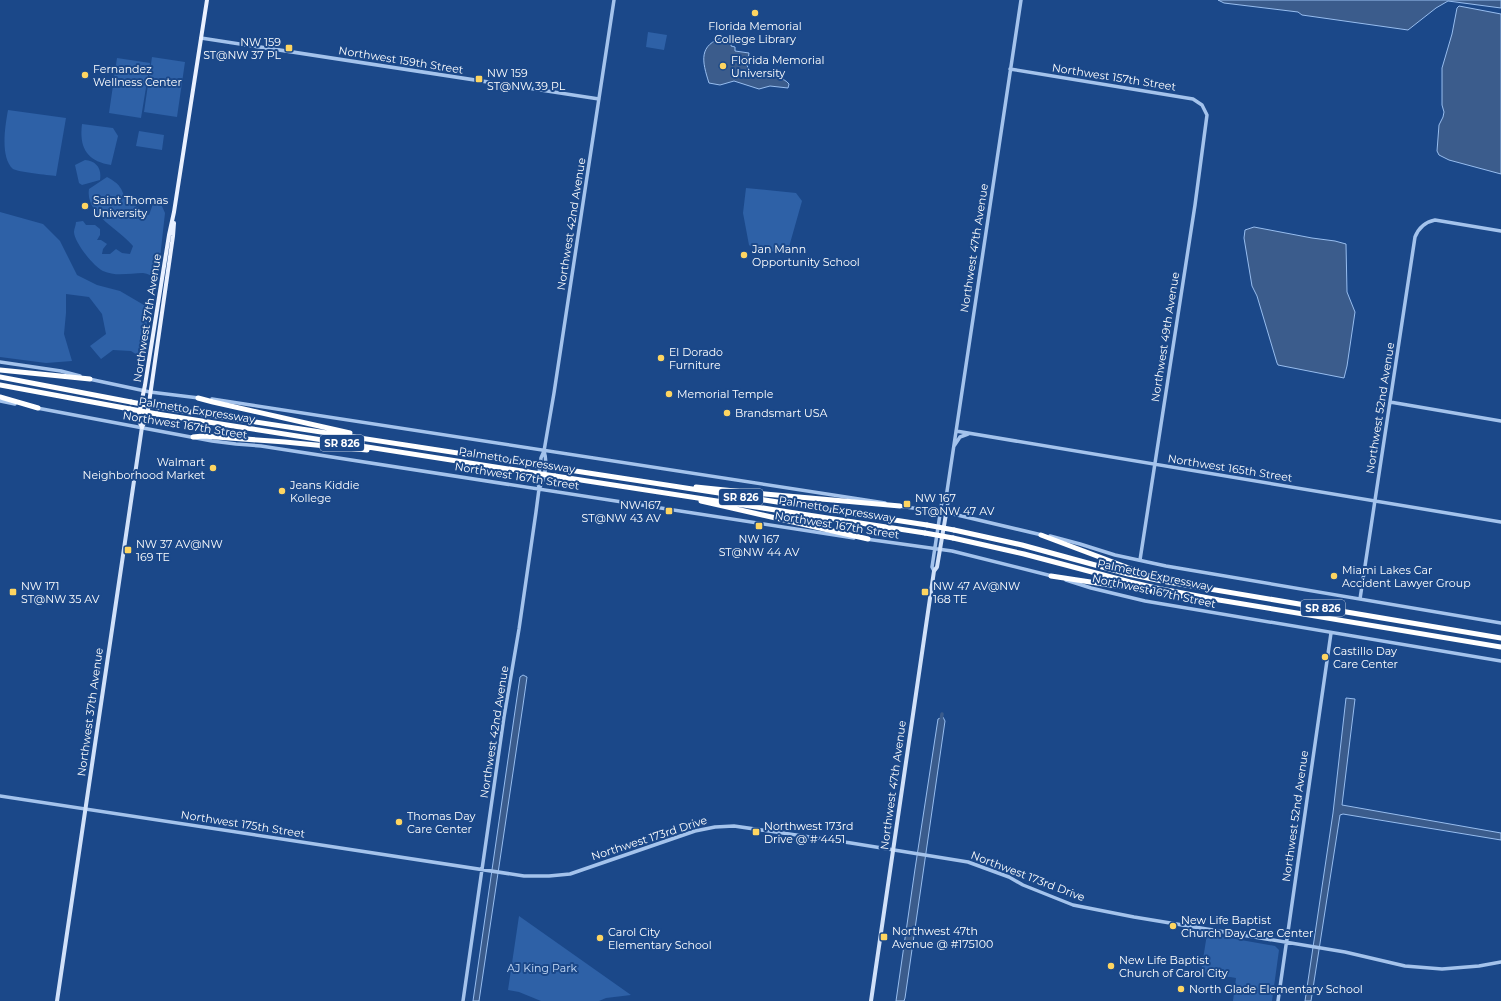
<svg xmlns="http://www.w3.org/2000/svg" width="1501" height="1001" font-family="Montserrat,sans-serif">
  <rect width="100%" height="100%" fill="#1b4889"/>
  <path fill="#2e61a7" d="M648 32 667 35 664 50 646 47Z
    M152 57 185 62 177 117 144 112Z
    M117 58 150 63 141 118 109 113Z
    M8 110 66 118 56 176C48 175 18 172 13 169 0 157 5 127 8 110Z
    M82 124 113 128 118 136 111 165C87 161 79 148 82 124Z
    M139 131 164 135 162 150 136 146Z
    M85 160C96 161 102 168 100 180L82 185 79 183 75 165Z
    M107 177C120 184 122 188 126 202L139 208 141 213 149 215 154 201 158 197 165 213 158 276C153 277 149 274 143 273 130 273 116 277 103 271 94 267 74 242 74 232 74 229 76 225 76 222L83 221 86 225H95L100 229V235L97 240H101L107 244 103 249 102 254H110L116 249 122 253 130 254 133 246C119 229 85 214 89 189Z
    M746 188 796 193 802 201 787 254 753 248 749 245 743 213Z
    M0 212 43 224 60 241 77 275 97 285 120 291 149 308 142 358 131 351 113 350 101 359 90 346 106 334 102 314 89 297 66 294V313L64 334 72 361 46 363 0 357Z
    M519 916 631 995 606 998 599 1001H541L519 992 508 990Z
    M1207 934 1275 946 1279 950 1272 1001H1233L1236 978 1201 972Z"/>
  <path fill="#3b5c8c" stroke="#97bdef" d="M1218 0H1501V8L1448 1 1436 8 1408 30 1302 15 1298 12 1224 3Z
    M1459 6 1501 14V174L1449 160 1439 155 1437 151 1439 125 1443 117 1444 112 1442 105V68L1452 34 1457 8Z
    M724 37 732 38 731 46 735 47V51L749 53C749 57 746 61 747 65 752 85 778 70 789 84L788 88 770 86 759 89 734 81 720 85 709 83C702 61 698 45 724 37Z
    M1254 227 1312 238 1335 241 1346 244 1347 292 1355 312 1347 366 1344 378 1278 365 1277 363 1257 296 1252 286 1244 238 1245 230Z
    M523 675 527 677 523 705 479 1001H473L515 711 520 677Z
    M1346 698 1355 699 1342 805 1501 833V840L1343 814 1340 815 1311 1001H1305L1333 813Z
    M943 717 945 721 905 998 904 1001H896L915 869 938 719Z"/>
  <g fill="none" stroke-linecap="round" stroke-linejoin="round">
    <path stroke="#3b5c8c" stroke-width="3.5" d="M941 721 942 714"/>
    <path stroke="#a4c3ec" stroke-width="3.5" d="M201 38 599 99
      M1010 69 1193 99 1202 105 1207 115 1195 205 1140 560
      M0 362 61 371 80 376
      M89 379 150 392 199 398
      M212 399 885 503
      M0 401 15 404
      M1390 402 1501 421
      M37 408 212 441 236 444 261 446 854 538
      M956 431 1501 522
      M954 446 960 437 968 434
      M539 489C545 478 548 463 544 451
      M899 506 953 514 1042 535
      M946 514 948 502 946 498 1021 0
      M1050 536 1080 544 1115 555 1166 566 1501 623
      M866 539 952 551 1052 576
      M934 571 932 567 942 501 946 498
      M1066 580 1091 588 1145 601 1501 661
      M1360 599 1415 237C1419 227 1425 222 1435 220L1501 231
      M0 796 524 876H549L570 874 695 831 715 827 734 826 851 843 968 862 1009 877 1023 885 1073 905 1134 917 1345 952 1405 966 1442 969 1479 966 1501 962
      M463 1001 504 717 519 629 536 512 539 489 538 481 541 458 544 451 554 393 614 0
      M1278 1001 1331 633"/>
    <path stroke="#d1e1f9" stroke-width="4" d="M57 1001 142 427
      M871 1001 934 571 937 567 946 514"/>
    <path stroke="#eaf1ff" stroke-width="4" d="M142 427 138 419 145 385 169 235 174 212 207 0
      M142 427 147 417 173 236 174 223"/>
    <path stroke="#fff" stroke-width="5" d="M0 370 90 379
      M0 377 131 402
      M0 385 130 409
      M0 397 38 408
      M198 398 213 402 350 433
      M158 407 529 464
      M157 414 528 472
      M193 437 203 436 285 442 367 450
      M556 468 927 525
      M555 476 925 533
      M696 487 765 494 900 506
      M701 501 868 539
      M954 530 1022 545 1128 574 1162 581 1501 638
      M1041 535 1150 576
      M953 538 1024 554 1130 582 1156 588 1219 600 1501 647
      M1051 576 1202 599"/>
    <path stroke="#fff" stroke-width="5" d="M131 402 158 407
      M130 409 157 414
      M529 464 556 468
      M528 472 555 476
      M927 525 954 530
      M925 533 953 538"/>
  </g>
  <g fill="#fed561" stroke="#1b4889" stroke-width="1.5">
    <circle cx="755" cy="13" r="4"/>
    <rect x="285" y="44" width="8" height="8" rx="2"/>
    <circle cx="723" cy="66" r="4"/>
    <circle cx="85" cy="75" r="4"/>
    <rect x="475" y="75" width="8" height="8" rx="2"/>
    <circle cx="85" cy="206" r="4"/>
    <circle cx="744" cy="255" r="4"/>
    <circle cx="661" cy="358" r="4"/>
    <circle cx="669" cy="394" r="4"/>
    <circle cx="727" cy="413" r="4"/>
    <circle cx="213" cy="468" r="4"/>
    <circle cx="282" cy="491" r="4"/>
    <rect x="903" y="500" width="8" height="8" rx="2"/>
    <rect x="665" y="507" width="8" height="8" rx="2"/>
    <rect x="755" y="522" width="8" height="8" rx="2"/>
    <rect x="124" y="546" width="8" height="8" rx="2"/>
    <circle cx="1334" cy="576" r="4"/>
    <rect x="9" y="588" width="8" height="8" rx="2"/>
    <rect x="921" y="588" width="8" height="8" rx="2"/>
    <circle cx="1325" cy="657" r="4"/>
    <circle cx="399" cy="822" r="4"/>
    <rect x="752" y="828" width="8" height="8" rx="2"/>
    <circle cx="1173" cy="926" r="4"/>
    <rect x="880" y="933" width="8" height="8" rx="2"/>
    <circle cx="600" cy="938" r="4"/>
    <circle cx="1111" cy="966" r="4"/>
    <circle cx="1181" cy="989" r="4"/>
  </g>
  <g text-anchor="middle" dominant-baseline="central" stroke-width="4" stroke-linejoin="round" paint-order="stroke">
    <g fill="#1b4889" stroke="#bbc8dc" stroke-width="1">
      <rect x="320" y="435" width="44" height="16" rx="3"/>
      <rect x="719" y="489" width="44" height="16" rx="3"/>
      <rect x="1301" y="600" width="44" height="16" rx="3"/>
    </g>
    <g font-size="10" font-weight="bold" fill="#fff">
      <text x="342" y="443">SR 826</text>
      <text x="741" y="497">SR 826</text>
      <text x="1323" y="608">SR 826</text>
    </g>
    <g font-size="11" fill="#fff" stroke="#1b4889" text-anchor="start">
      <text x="755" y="26" text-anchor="middle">Florida Memorial<tspan x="755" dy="13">College Library</tspan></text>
      <text x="281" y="42" text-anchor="end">NW 159<tspan x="281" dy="13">ST@NW 37 PL</tspan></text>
      <text x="731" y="60">Florida Memorial<tspan x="731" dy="13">University</tspan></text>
      <text x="93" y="69">Fernandez<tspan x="93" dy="13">Wellness Center</tspan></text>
      <text x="487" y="73">NW 159<tspan x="487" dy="13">ST@NW 39 PL</tspan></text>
      <text x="93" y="200">Saint Thomas<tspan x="93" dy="13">University</tspan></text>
      <text x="752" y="249">Jan Mann<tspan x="752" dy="13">Opportunity School</tspan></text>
      <text x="669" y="352">El Dorado<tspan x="669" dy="13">Furniture</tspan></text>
      <text x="677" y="394">Memorial Temple</text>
      <text x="735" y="413">Brandsmart USA</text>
      <text x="205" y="462" text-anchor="end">Walmart<tspan x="205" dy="13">Neighborhood Market</tspan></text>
      <text x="290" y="485">Jeans Kiddie<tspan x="290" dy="13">Kollege</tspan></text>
      <text x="915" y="498">NW 167<tspan x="915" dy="13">ST@NW 47 AV</tspan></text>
      <text x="661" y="505" text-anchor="end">NW 167<tspan x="661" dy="13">ST@NW 43 AV</tspan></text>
      <text x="759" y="539" text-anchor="middle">NW 167<tspan x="759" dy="13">ST@NW 44 AV</tspan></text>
      <text x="136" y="544">NW 37 AV@NW<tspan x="136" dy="13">169 TE</tspan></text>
      <text x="1342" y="570">Miami Lakes Car<tspan x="1342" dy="13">Accident Lawyer Group</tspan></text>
      <text x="21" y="586">NW 171<tspan x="21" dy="13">ST@NW 35 AV</tspan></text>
      <text x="933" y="586">NW 47 AV@NW<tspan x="933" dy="13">168 TE</tspan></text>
      <text x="1333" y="651">Castillo Day<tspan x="1333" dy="13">Care Center</tspan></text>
      <text x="407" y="816">Thomas Day<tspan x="407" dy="13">Care Center</tspan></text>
      <text x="764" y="826">Northwest 173rd<tspan x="764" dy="13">Drive @ # 4451</tspan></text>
      <text x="1181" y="920">New Life Baptist<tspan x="1181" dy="13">Church Day Care Center</tspan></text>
      <text x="892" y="931">Northwest 47th<tspan x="892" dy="13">Avenue @ #175100</tspan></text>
      <text x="608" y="932">Carol City<tspan x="608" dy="13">Elementary School</tspan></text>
      <text x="1119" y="960">New Life Baptist<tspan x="1119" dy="13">Church of Carol City</tspan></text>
      <text x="1189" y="989">North Glade Elementary School</text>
    </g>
    <g font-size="11" fill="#fff" stroke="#1b4889">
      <text transform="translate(401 60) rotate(9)">Northwest 159th Street</text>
      <text transform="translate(1114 77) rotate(9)">Northwest 157th Street</text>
      <text transform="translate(571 224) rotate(-81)">Northwest 42nd Avenue</text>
      <text transform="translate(974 248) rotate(-81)">Northwest 47th Avenue</text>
      <text transform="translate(147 318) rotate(-81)">Northwest 37th Avenue</text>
      <text transform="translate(1165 337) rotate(-81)">Northwest 49th Avenue</text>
      <text transform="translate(1380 408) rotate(-81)">Northwest 52nd Avenue</text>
      <text transform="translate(197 410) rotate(9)">Palmetto Expressway</text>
      <text transform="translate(185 425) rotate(9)">Northwest 167th Street</text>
      <text transform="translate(517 460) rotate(9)">Palmetto Expressway</text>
      <text transform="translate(1230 468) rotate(9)">Northwest 165th Street</text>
      <text transform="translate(517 476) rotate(9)">Northwest 167th Street</text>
      <text transform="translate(837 509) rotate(9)">Palmetto Expressway</text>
      <text transform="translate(837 525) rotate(9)">Northwest 167th Street</text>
      <text transform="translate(1155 575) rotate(12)">Palmetto Expressway</text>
      <text transform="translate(1154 591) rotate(12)">Northwest 167th Street</text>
      <text transform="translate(90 712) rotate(-82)">Northwest 37th Avenue</text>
      <text transform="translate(494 732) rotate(-81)">Northwest 42nd Avenue</text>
      <text transform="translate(893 785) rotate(-82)">Northwest 47th Avenue</text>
      <text transform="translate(1295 816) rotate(-82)">Northwest 52nd Avenue</text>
      <text transform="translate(243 824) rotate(9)">Northwest 175th Street</text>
      <text transform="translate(649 838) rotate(-18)">Northwest 173rd Drive</text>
      <text transform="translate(1028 876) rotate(21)">Northwest 173rd Drive</text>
    </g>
    <g font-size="11" fill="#cadef9" stroke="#1b4889">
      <text x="542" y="968">AJ King Park</text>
    </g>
  </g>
</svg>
